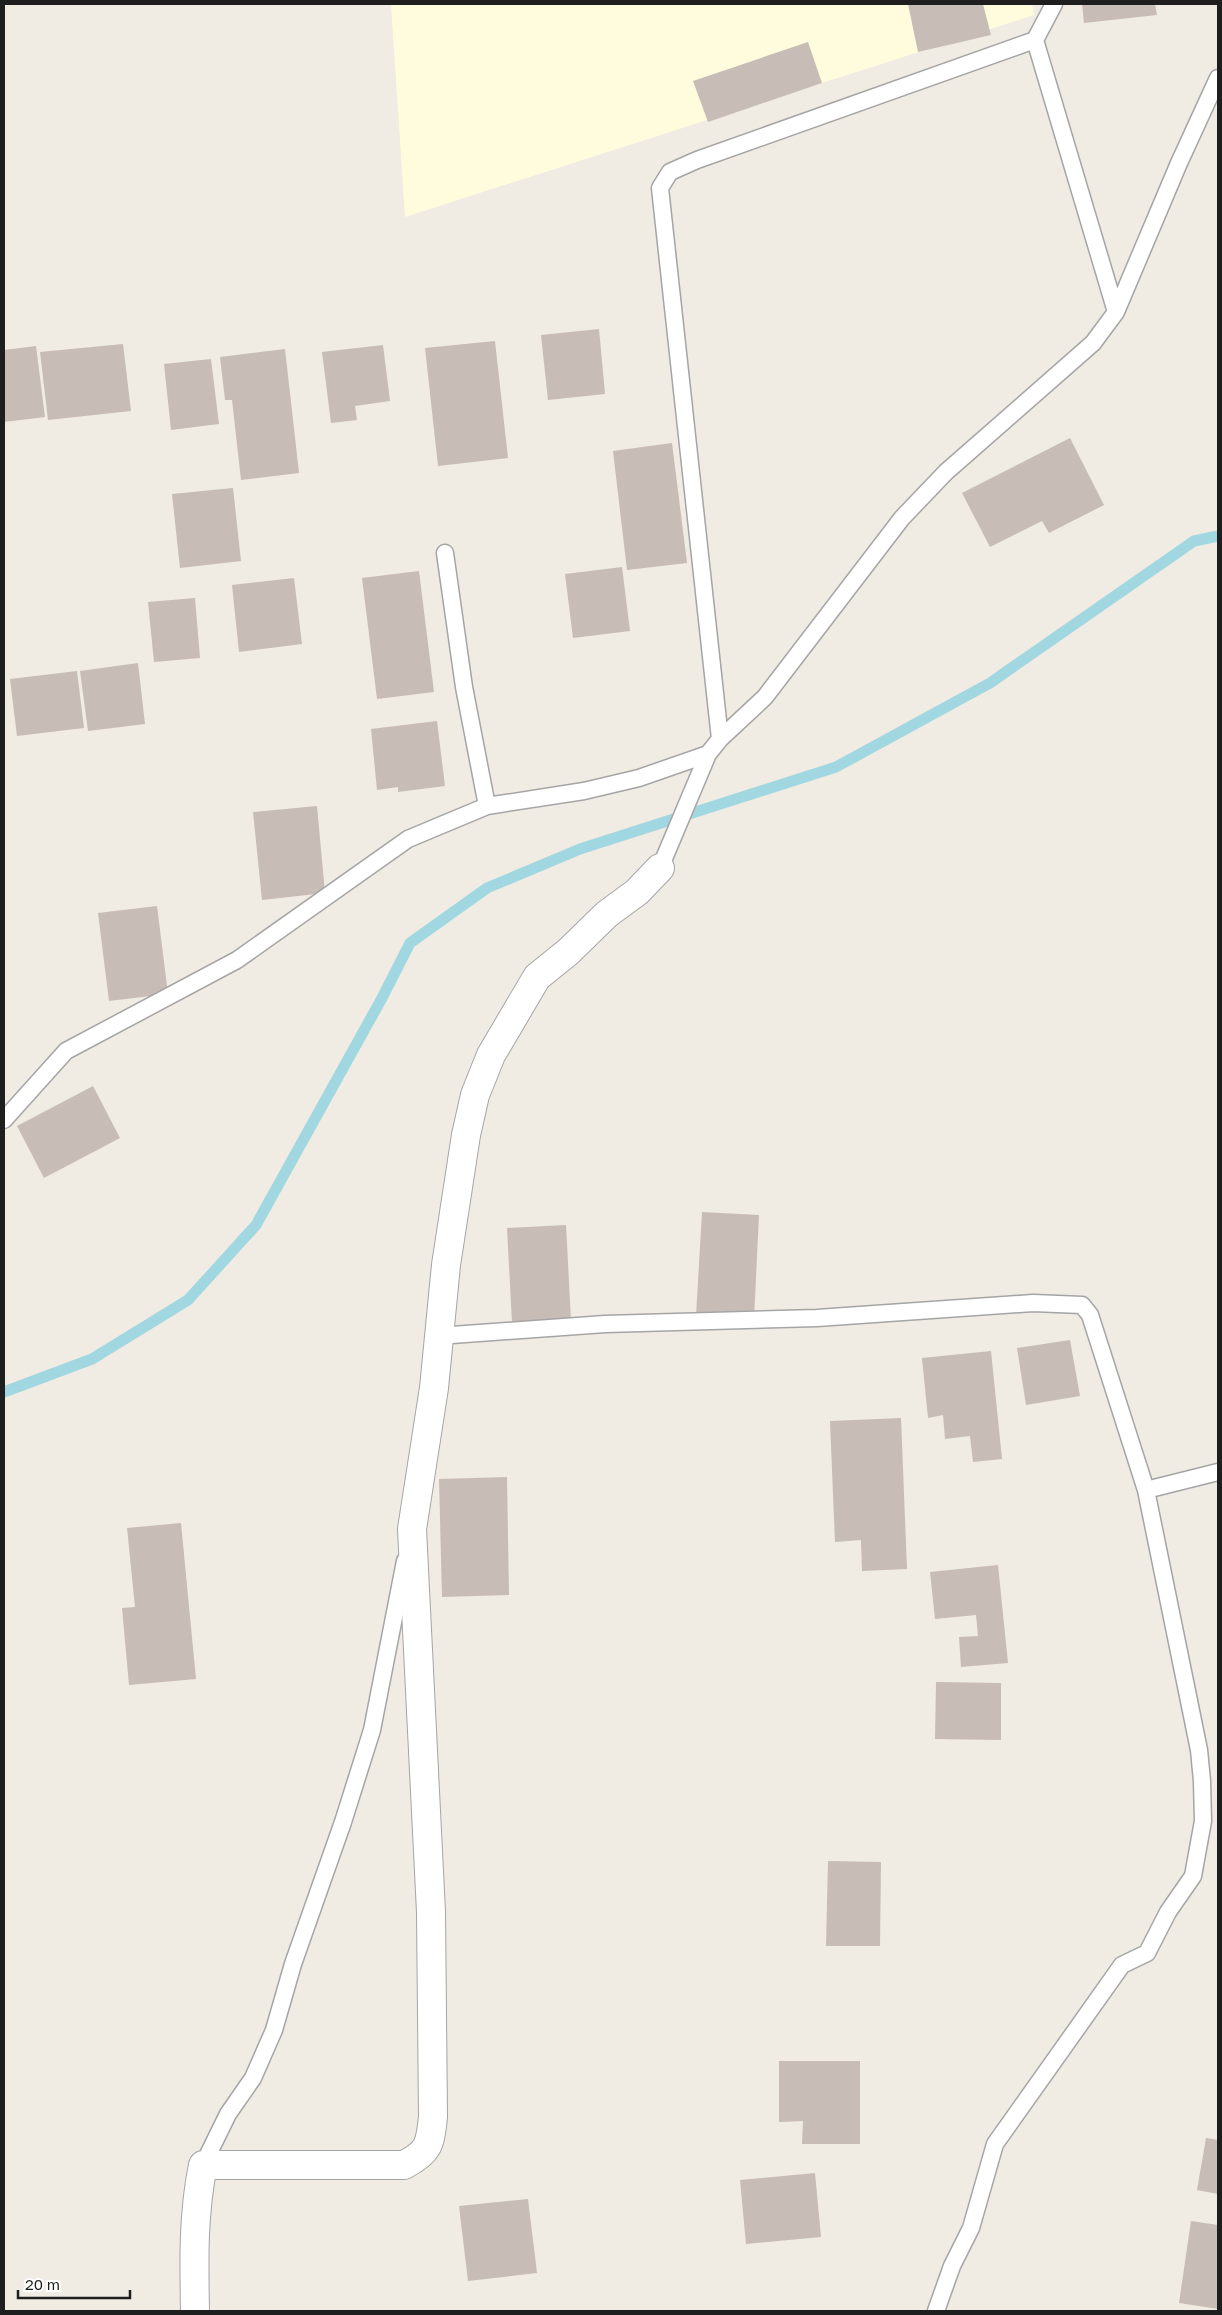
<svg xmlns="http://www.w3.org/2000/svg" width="1222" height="2315" font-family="'Golos Text',sans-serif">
  <rect width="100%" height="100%" fill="#f0ebe3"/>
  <path fill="#fffcdd" d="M391 4H1032L1034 15 405 217Z"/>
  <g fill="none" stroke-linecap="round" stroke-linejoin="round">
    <path stroke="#a1d7e0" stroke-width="11" d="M4 1392 92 1359 188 1300 256 1225 382 998 410 943 487 888 580 849 836 767 990 683 1194 541 1218 536"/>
  </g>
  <path fill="#c8bcb6" d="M908 4H983L991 35 918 52Z
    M1082 4H1155L1157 15 1084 23Z
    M808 42 822 83 708 122 693 81Z
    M599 329 605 394 548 400 541 335Z
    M495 341 508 458 438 466 425 348Z
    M123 344 131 411 48 420 40 352Z
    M383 345 390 401 355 406 357 420 331 423 322 352Z
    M36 346 45 417 4 422V350Z
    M285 349 299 473 241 480 232 400H225L220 357Z
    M211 359 219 424 171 430 164 364Z
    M1070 438 1104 505 1049 533 1042 521 990 547 962 493Z
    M672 443 687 563 627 570 613 451Z
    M233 488 241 561 180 568 172 494Z
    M622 567 630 631 573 638 565 574Z
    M419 571 434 692 377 699 362 578Z
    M294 578 302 644 239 652 232 585Z
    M195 598 200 658 154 662 148 602Z
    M138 663 145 724 88 731 80 671Z
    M77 671 84 728 17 736 10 679Z
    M437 721 445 786 398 792V787L377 790 371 729Z
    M317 806 325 893 262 900 253 812Z
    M157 906 168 994 109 1001 98 913Z
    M93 1086 120 1138 44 1178 17 1126Z
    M702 1212 759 1215 754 1319 696 1316Z
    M566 1225 571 1320 512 1323 507 1228Z
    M1070 1340 1080 1396 1026 1405 1017 1348Z
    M991 1351 1002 1459 973 1462 970 1436 945 1439 943 1415 928 1418 922 1358Z
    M901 1418 907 1569 862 1571 861 1540 835 1542 830 1421Z
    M507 1477 509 1595 442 1597 439 1479Z
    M181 1523 196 1679 129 1685 122 1608 135 1607 127 1528Z
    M998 1565 1008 1663 961 1667 959 1637 978 1636 976 1615 935 1619 930 1572Z
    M936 1682 1001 1683V1740L935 1739Z
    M828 1861 881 1862 880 1946H826Z
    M779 2061H860V2144H802L803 2121 779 2122Z
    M1206 2138 1218 2140V2194L1197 2190Z
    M815 2173 821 2237 746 2244 740 2180Z
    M528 2199 537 2273 468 2281 459 2206Z
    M1191 2221 1218 2225V2309L1179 2303Z"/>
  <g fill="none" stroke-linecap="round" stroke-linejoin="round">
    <defs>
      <path id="service" d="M1035 40 1116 312
        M445 553 464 687 487 806
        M720 739 660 188 670 172 697 160 1035 40 1054 4
        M660 868 708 754 720 739 765 697 902 518 946 472 1093 343 1116 312 1179 163 1218 78
        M4 1120 66 1051 237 960 408 839 487 806 584 791 639 778 708 754
        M438 1336 605 1324 817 1318 1033 1303 1082 1305 1090 1315 1146 1490 1199 1750 1202 1781 1203 1821 1193 1876 1168 1912 1147 1953 1122 1965 995 2144 971 2228 952 2266 936 2311
        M1146 1490 1218 1472
        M203 2165 228 2114 253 2078 274 2030 293 1964 343 1822 372 1730 405 1561"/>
      <path id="minor" d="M195 2311C194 2261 193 2214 203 2165H404C429 2152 430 2145 433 2117L431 1912 412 1529 434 1388 446 1265 466 1135 475 1095 491 1055 537 977 568 952 607 914 637 892 660 868"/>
    </defs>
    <use href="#service" stroke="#a5a5a5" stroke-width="19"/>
    <use href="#minor" stroke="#a5a5a5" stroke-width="30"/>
    <use href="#service" stroke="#fff" stroke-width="16"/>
    <use href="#minor" stroke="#fff" stroke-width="28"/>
  </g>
  <rect width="1222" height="2315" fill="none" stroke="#1e1e1e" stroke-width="10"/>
  <path d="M18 2290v8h112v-8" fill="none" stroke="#1e1e1e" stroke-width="2.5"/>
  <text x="25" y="2290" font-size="15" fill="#1e1e1e" stroke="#ffffff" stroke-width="4" paint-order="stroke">20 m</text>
</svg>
